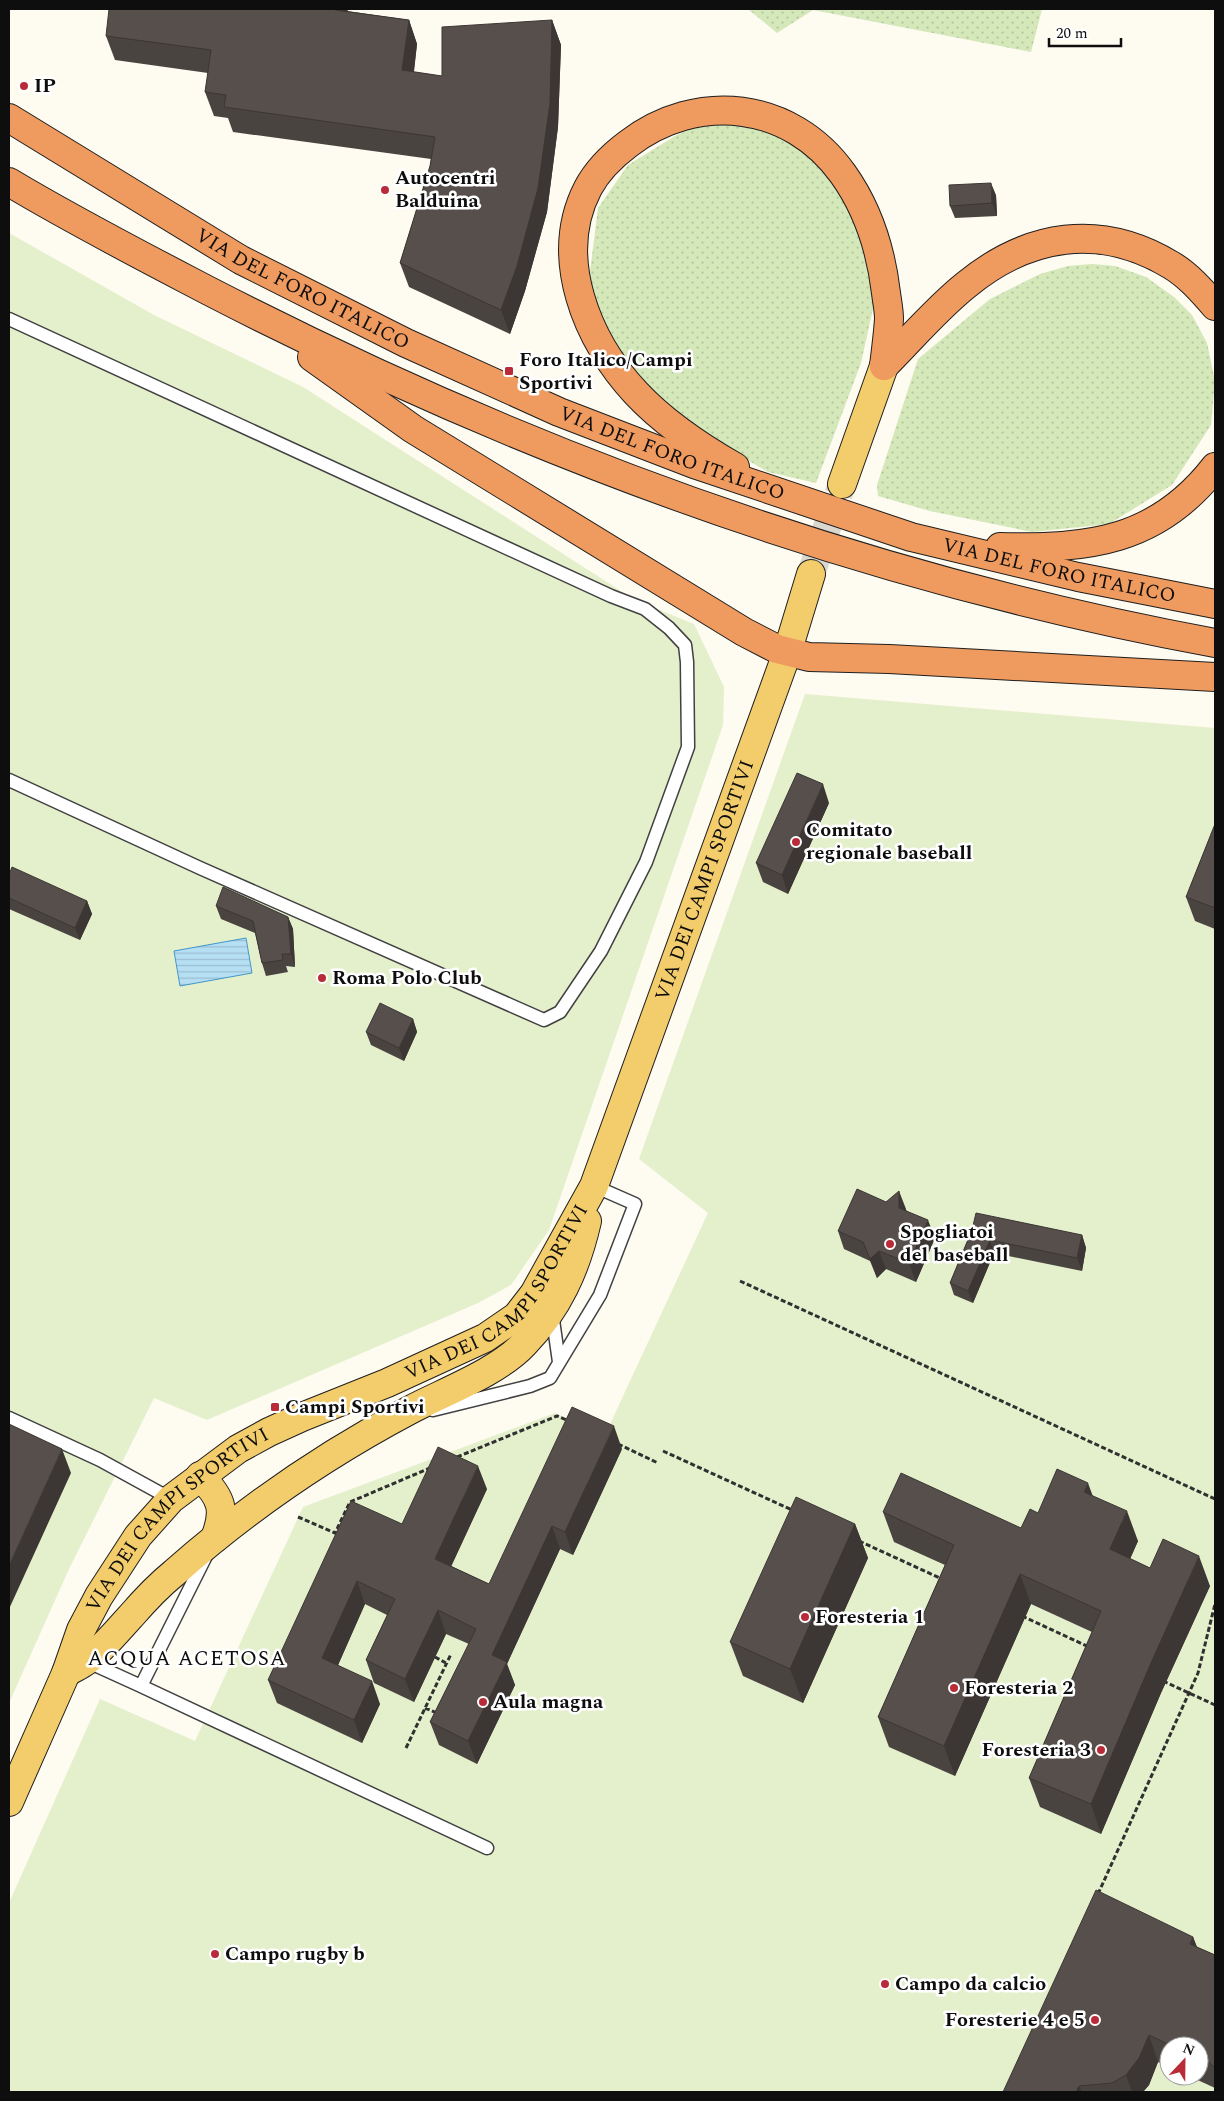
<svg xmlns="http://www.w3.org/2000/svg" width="1224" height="2101" font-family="Spectral,serif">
  <defs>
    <pattern id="grass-dots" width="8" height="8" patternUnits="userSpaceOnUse" patternTransform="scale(1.25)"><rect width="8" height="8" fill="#d4e8ba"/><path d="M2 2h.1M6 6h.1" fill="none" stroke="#b5c69f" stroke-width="1.8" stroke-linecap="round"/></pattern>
    <pattern id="water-rules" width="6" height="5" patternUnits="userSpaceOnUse" patternTransform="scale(1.25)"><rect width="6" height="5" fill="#b6dff4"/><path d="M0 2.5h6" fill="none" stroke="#9bbed0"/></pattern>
  </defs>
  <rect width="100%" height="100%" fill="#fefbf0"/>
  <path fill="url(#grass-dots)" d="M748 9H1042L1031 52 813 10 777 33Z
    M719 122H734L784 136 825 167 862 230 874 304 861 363 816 483 768 472 693 428 647 389 608 340 589 280 598 208 628 165 675 136 695 127Z
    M1092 264 1115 266 1146 277 1174 297 1192 315 1207 343 1215 381 1211 425 1172 485 1109 524 1032 532 930 511 878 496 877 485 918 359 990 299 1040 274 1068 266Z"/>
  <path fill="#e4efcc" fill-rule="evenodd" d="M9 233 154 315 303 387 635 600 694 624 724 687 723 725 549 1230 511 1285 478 1303 207 1420 154 1398 69 1569 9 1703Z
    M805 694 1215 728V2092H9V1903L100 1699 195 1741 303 1507 555 1413 605 1435 708 1213 639 1159ZM1169 2046H1199V2076H1169Z"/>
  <path fill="url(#water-rules)" stroke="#4097c8" d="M246 938 252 973 180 986 174 951Z"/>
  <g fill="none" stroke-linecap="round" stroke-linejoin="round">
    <path stroke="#dad7ce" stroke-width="28" stroke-dasharray="28 14" stroke-linecap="butt" d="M811 574 841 487"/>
    <defs>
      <path id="lane" d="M9 319 611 596 645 609 669 628 685 645 687 662 688 747 646 862 601 951 560 1012 544 1020 200 868 9 780
        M552 1313 559 1362
        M433 1410 530 1386 550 1378 600 1295 635 1204 594 1186
        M9 1418 100 1460 171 1499
        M86 1661 141 1686 207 1554
        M141 1686 487 1848"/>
      <g id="primary">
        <path d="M842 484 884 366"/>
        <path d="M200 1476C222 1498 226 1510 215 1538"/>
        <path d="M66 1673C72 1669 79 1666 86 1661 103 1649 117 1631 131 1616 144 1601 158 1586 174 1573 245 1510 325 1455 410 1410 444 1392 498 1372 524 1344 558 1309 576 1269 587 1221"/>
        <path id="s1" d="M9 1802 66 1673 81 1630 99 1596 138 1536 171 1499 238 1449 269 1432 302 1417 387 1383 485 1338 517 1316 534 1294 594 1186 787 653 811 574"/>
      </g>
      <g id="highway">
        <path id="s2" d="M9 118 241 260 406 343 559 412 694 464 911 537 1078 577 1215 604"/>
        <path d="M9 182C74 221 142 256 209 291 527 455 864 578 1215 643"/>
        <path d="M312 357 413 429 744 632 777 649 809 657 889 659 1215 677"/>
        <path d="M884 366C911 339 936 309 966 285 1028 234 1100 222 1171 265 1188 275 1202 291 1215 306"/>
        <path d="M735 467C700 447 664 423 636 393 587 341 552 257 588 188 597 171 612 156 628 144 697 91 791 101 843 174 868 209 881 250 886 293 887 301 889 310 889 319 888 334 886 350 884 366"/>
        <path d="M1000 547C1088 549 1157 542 1215 467"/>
      </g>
    </defs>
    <use href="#lane" stroke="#414141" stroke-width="15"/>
    <use href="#primary" stroke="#1f1f1f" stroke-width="30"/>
    <use href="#highway" stroke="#1f1f1f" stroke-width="30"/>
    <path stroke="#303030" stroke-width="3" stroke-dasharray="5 2.5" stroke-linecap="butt" d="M740 1281 1215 1499
      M618 1444 658 1463
      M663 1451 792 1510
      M457 1457 557 1416 569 1421
      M298 1517 335 1533 350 1502 430 1468
      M859 1541 942 1579
      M1022 1616 1089 1647
      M435 1657 446 1663
      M1163 1681 1215 1705
      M425 1708 439 1714
      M406 1748 451 1654
      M1098 1894 1198 1673 1215 1604"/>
    <use href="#lane" stroke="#fff" stroke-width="12"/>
    <use href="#primary" stroke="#f3cc6b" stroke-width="28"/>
    <use href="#highway" stroke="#ef9a5e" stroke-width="28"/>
  </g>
  <path fill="#4a4440" d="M347 11 409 20 417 44 414 72 442 76 552 20 561 45 558 127 547 212 525 291 510 334 409 287 400 263 430 166 431 159 233 132 228 118 214 116 205 92 208 73 115 60 106 36Z
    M996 195 997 216 955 218 950 206Z
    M829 803 788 894 763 882 756 863Z
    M1215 824V929L1195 921 1186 897Z
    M9 875 87 901 92 914 80 940 9 909Z
    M216 906 288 917 293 929 295 967 286 966 288 972 266 976 262 963 255 933 221 919Z
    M413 1019 417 1032 404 1061 371 1045 366 1032Z
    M886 1202 906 1209V1210L935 1238 916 1282 886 1269 877 1278 870 1261 844 1249 838 1231Z
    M972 1230 1082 1235 1086 1248 1082 1271 994 1253 973 1303 954 1295 950 1283Z
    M622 1449 573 1555 560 1549 507 1664 515 1685 477 1764 439 1745 430 1722 469 1644 446 1634 414 1702 374 1683 366 1660 387 1615 365 1604 338 1665 380 1704 362 1743 277 1703 268 1680 402 1524 487 1489 451 1566 489 1584Z
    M1092 1496 1138 1541 1130 1559 1150 1568 1210 1586 1161 1693 1101 1834 1040 1807 1029 1778 1092 1632 1031 1604 955 1776 889 1747 878 1717 945 1565 894 1542 883 1512 1021 1528 1038 1513Z
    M855 1524 868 1558 803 1703 743 1676 730 1642Z
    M1193 1937 1197 1947 1215 1955V2088L1189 2076H1199V2046H1169V2067L1158 2062 1149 2085 1143 2092H1003Z"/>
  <path fill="#3c3734" d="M335 9H348L344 34Z
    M409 20 417 44 411 94 402 70Z
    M552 20 561 45 558 127 547 212 525 291 510 334 501 310Z
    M991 183 996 195 997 216 992 203Z
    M823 784 829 803 788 894 782 875Z
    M87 901 92 914 80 940 75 928Z
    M288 917 293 929 295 967 291 954Z
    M413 1019 417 1032 404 1061 399 1048Z
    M899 1191 906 1209V1226L899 1208Z
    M928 1220 935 1238 916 1282 909 1263Z
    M1082 1235 1086 1248 1082 1271 1077 1258Z
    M990 1240 994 1253 973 1303 968 1291Z
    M879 1251 886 1269 877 1278 870 1259Z
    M614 1426 622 1449 573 1555 565 1532Z
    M62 1449 71 1473 9 1609V1566Z
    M478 1466 487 1489 444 1582 435 1559Z
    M1088 1483 1099 1513 1084 1492Z
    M1127 1511 1138 1541 1121 1579 1110 1549Z
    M855 1524 868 1558 803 1703 790 1669Z
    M552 1526 560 1549 507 1664 515 1685 477 1764 468 1741 492 1655Z
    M1199 1556 1210 1586 1161 1693 1101 1834 1091 1804 1151 1663Z
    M1020 1574 1031 1604 955 1776 944 1746Z
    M357 1581 365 1604 331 1681 322 1658Z
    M438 1610 446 1634 414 1702 405 1679Z
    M372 1681 380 1704 362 1743 354 1720Z
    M1193 1937 1203 1963 1190 1944Z
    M1149 2035 1158 2062 1149 2085 1143 2092H1132L1126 2075Z
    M1079 2086 1082 2092H1076Z"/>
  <path fill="#564f4b" stroke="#3c3734" d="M109 9H335V10L409 20 402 70 442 76V27L552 20 550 103 538 188 517 266 501 310 400 263 430 166 435 137 224 107 226 95 205 92 211 50 106 36Z
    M991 183 992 203 950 206 949 185Z
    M797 773 823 784 782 875 756 863Z
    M1215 824V908L1186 897Z
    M12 867 87 901 75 928 9 898V875Z
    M223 887 288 917 291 954H282L283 960 262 963 253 921 216 906Z
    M380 1003 413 1019 399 1048 366 1032Z
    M857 1189 886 1202 899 1191V1208L928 1220 909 1263 879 1251 870 1259 863 1242 838 1231Z
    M976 1213 1082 1235 1077 1258 990 1240 968 1291 950 1283 972 1230Z
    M572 1407 614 1426 565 1532 552 1526 492 1655 507 1662 468 1741 430 1722 476 1629 438 1610 405 1679 366 1660 395 1599 357 1581 322 1658 372 1681 354 1720 268 1680 351 1501 402 1524 438 1447 478 1466 435 1559 489 1584Z
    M9 1424 62 1449 9 1566Z
    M1057 1469 1088 1483 1084 1492 1127 1511 1110 1549 1150 1568 1163 1539 1199 1556 1151 1663 1091 1804 1029 1778 1101 1611 1020 1574 944 1746 878 1717 954 1545 883 1512 901 1473 1021 1528 1030 1509 1038 1513Z
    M796 1497 855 1524 790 1669 730 1642Z
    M1096 1890 1193 1937 1190 1944 1215 1955V2068L1210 2063 1199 2058V2046H1172L1149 2035 1139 2058 1126 2075 1112 2083 1079 2086 1076 2092H1003Z"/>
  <g fill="#b92b38" stroke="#fff" stroke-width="2">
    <circle cx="24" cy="86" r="5"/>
    <circle cx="385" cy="190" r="5"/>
    <rect x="504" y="366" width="10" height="10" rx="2.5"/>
    <circle cx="796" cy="842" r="5"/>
    <circle cx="322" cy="978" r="5"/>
    <circle cx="890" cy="1244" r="5"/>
    <rect x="270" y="1402" width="10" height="10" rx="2.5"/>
    <circle cx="805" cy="1617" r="5"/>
    <circle cx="954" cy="1688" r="5"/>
    <circle cx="483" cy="1702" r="5"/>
    <circle cx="1101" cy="1750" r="5"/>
    <circle cx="215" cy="1954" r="5"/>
    <circle cx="885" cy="1984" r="5"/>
    <circle cx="1095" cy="2020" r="5"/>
  </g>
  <g text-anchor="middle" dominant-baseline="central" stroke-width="5" stroke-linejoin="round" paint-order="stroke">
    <g font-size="20" font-weight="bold" fill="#0e0e0e" stroke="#fff" text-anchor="start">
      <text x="34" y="86">IP</text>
      <text x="395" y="178">Autocentri<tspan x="395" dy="23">Balduina</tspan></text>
      <text x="519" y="360">Foro Italico/Campi<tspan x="519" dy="23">Sportivi</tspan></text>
      <text x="806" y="830">Comitato<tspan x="806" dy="23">regionale baseball</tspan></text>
      <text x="332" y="978">Roma Polo Club</text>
      <text x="900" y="1232">Spogliatoi<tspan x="900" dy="23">del baseball</tspan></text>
      <text x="285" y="1407">Campi Sportivi</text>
      <text x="815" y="1617">Foresteria 1</text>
      <text x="964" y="1688">Foresteria 2</text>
      <text x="493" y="1702">Aula magna</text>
      <text x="1091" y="1750" text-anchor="end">Foresteria 3</text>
      <text x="225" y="1954">Campo rugby b</text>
      <text x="895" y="1984">Campo da calcio</text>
      <text x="1085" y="2020" text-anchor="end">Foresterie 4 e 5</text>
    </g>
    <g font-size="20" fill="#0e0e0e" stroke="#fff">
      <text stroke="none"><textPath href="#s2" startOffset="340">VIA DEL FORO ITALICO</textPath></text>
      <text stroke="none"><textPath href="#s2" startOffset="745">VIA DEL FORO ITALICO</textPath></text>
      <text stroke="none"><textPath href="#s2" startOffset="1150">VIA DEL FORO ITALICO</textPath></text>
      <text stroke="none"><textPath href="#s1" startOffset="1216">VIA DEI CAMPI SPORTIVI</textPath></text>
      <text stroke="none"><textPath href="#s1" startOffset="741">VIA DEI CAMPI SPORTIVI</textPath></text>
      <text stroke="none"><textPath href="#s1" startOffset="336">VIA DEI CAMPI SPORTIVI</textPath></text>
    </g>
    <g font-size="21" letter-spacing="1" fill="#0e0e0e" stroke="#fff">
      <text x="187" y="1659">ACQUA ACETOSA</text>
    </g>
  </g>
  <rect width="1224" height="2101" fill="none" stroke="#0e0e0e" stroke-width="20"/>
  <g transform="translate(1184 2061) rotate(22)"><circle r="24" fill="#ffffff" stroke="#9f9f9f"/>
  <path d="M0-4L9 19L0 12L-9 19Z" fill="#b92b38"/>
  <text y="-8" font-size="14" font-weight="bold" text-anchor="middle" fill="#0e0e0e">N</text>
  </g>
  <path d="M1049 38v8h72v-8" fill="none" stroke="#0e0e0e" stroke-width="2.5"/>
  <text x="1056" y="38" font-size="15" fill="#0e0e0e" stroke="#ffffff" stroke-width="4" paint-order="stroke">20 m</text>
</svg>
